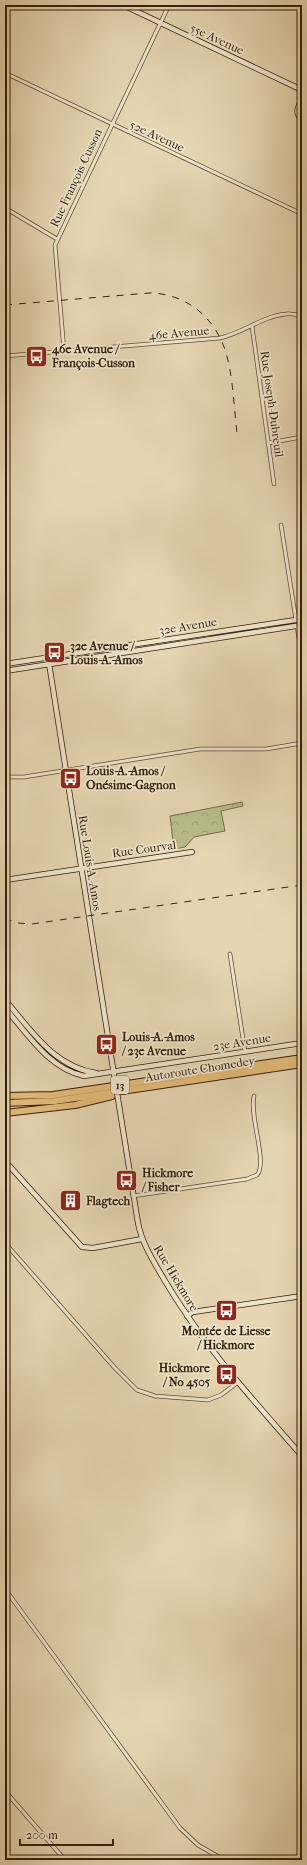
<svg xmlns="http://www.w3.org/2000/svg" width="307" height="1865" font-family="'IM FELL French Canon',serif">
  <defs>
    <pattern id="forest-crowns" width="20" height="18" patternUnits="userSpaceOnUse"><rect width="20" height="18" fill="#b8bc89"/><path d="M2 6a3 3 0 1 1 6 0M12 15a3 3 0 1 1 6 0" fill="none" stroke="#9fa175"/></pattern>
  </defs>
  <rect width="100%" height="100%" fill="#e5d5b1"/>
  <filter id="stains"><feTurbulence type="fractalNoise" baseFrequency=".005" numOctaves="4"/><feColorMatrix values="0 0 0 0 .2 0 0 0 0 .09 0 0 0 0 .02 0 0 0 .5 -.17"/></filter>
  <radialGradient id="worn" r=".72"><stop offset=".6" stop-color="#630" stop-opacity="0"/><stop offset="1" stop-color="#630" stop-opacity=".3"/></radialGradient>
  <path fill="url(#forest-crowns)" stroke="#766d48" d="M242 802 243 806 221 811 225 831 194 837 185 847 174 849 170 816Z"/>
  <g fill="none" stroke-linecap="round" stroke-linejoin="round">
    <defs>
      <path id="street" d="M5 73 302 214
        M5 208 57 239
        M252 326 274 484
        M64 351 55 245 169 5
        M5 356 220 338C243 333 263 316 286 314 291 313 297 315 302 316
        M268 443 302 437
        M281 525 296 620
        M297 626 302 658
        M5 777H24L200 749H266L302 743
        M230 954 245 1052
        M133 1196 247 1179 257 1175C268 1163 249 1116 254 1096
        M5 1243 114 1367 137 1390 155 1396 208 1400 221 1395 237 1383
        M5 1589 180 1828 198 1845 224 1860
        M5 1791 65 1860"/>
      <path id="secondary" d="M123 5 302 90
        M302 99C298 107 294 113 302 119
        M48 657 115 1081
        M5 664 302 619
        M5 671 302 625
        M5 880 192 852
        M5 1000C31 1030 54 1067 96 1073
        M5 1008C27 1033 49 1069 84 1076L302 1043
        M118 1099 138 1223C142 1244 154 1262 165 1281 203 1345 253 1400 302 1456
        M5 1161 82 1247 93 1248 142 1239
        M187 1316 193 1312 302 1296"/>
      <path id="highway" d="M5 1096 53 1095 302 1058
        M5 1103 55 1101 302 1064
        M5 1113 75 1105 112 1096"/>
    </defs>
    <use href="#street" stroke="#604c32" stroke-width="4.5"/>
    <use href="#secondary" stroke="#341e08" stroke-width="6"/>
    <use href="#highway" stroke="#341e08" stroke-width="8"/>
    <use href="#street" stroke="#eee4cc" stroke-width="3"/>
    <use href="#secondary" stroke="#eee4cc" stroke-width="4.5"/>
    <use href="#highway" stroke="#e2ba78" stroke-width="6"/>
    <path stroke="#341e08" stroke-width="1" stroke-dasharray="7 7" stroke-linecap="butt" d="M5 305 149 293C186 293 216 318 226 353 233 376 234 408 237 433
      M5 918 17 923 32 924 302 885
      M5 1083 6 1085"/>
    <defs>
      <path id="secondary-bridge" d="M115 1081 118 1099"/>
    </defs>
    <use href="#secondary-bridge" stroke="#341e08" stroke-width="6" stroke-linecap="butt"/>
    <use href="#secondary-bridge" stroke="#eee4cc" stroke-width="4.5"/>
  </g>
  <defs>
    <symbol id="bus-square" viewBox="-11 -11 22 22"><rect x="-9" y="-9" width="18" height="18" rx="4" fill="#8f2418" stroke="#eee4cc"/><path d="M-5-6H5V4H4V6H2V4H-2V6H-4V4H-5ZM-3.5-4V0h7V-4ZM-3.5 1.2v1.5H-2V1.2ZM2 1.2v1.5H3.5V1.2Z" fill="#fff"/></symbol>
    <symbol id="building-square" viewBox="-11 -11 22 22"><rect x="-9" y="-9" width="18" height="18" rx="4" fill="#8f2418" stroke="#eee4cc"/><path d="M-4-6H4V6H1V3H-1V6H-4ZM-2.5-4.3h1.7v1.8h-1.7ZM.8-4.3h1.7v1.8H.8ZM-2.5-1h1.7V.8h-1.7ZM.8-1h1.7V.8H.8Z" fill="#fff"/></symbol>
  </defs>
  <g fill-rule="evenodd">
    <use href="#bus-square" x="24" y="344" width="25" height="25"/>
    <use href="#bus-square" x="42" y="640" width="25" height="25"/>
    <use href="#bus-square" x="58" y="766" width="25" height="25"/>
    <use href="#bus-square" x="94" y="1032" width="25" height="25"/>
    <use href="#bus-square" x="114" y="1168" width="25" height="25"/>
    <use href="#building-square" x="58" y="1188" width="25" height="25"/>
    <use href="#bus-square" x="214" y="1298" width="25" height="25"/>
    <use href="#bus-square" x="214" y="1362" width="25" height="25"/>
  </g>
  <g text-anchor="middle" dominant-baseline="central" stroke-width="3.5" stroke-linejoin="round" paint-order="stroke">
    <rect fill="#eee4cc" stroke="#6c5943" stroke-width="1" x="111" y="1076" width="18" height="18" rx="3"/>
    <g font-size="11" font-weight="bold" fill="#341e08">
      <text x="120" y="1085">13</text>
    </g>
    <g font-size="12" fill="#341e08" stroke="#eee4cc">
      <text transform="translate(217 39) rotate(25)">55e Avenue</text>
      <text transform="translate(157 136) rotate(25)">52e Avenue</text>
      <text transform="translate(76 178) rotate(-65)">Rue François-Cusson</text>
      <text transform="translate(179 333) rotate(-5)">46e Avenue</text>
      <text transform="translate(272 404) rotate(82)">Rue Joseph-Dubreuil</text>
      <text transform="translate(188 626) rotate(-9)">32e Avenue</text>
      <text transform="translate(144 849) rotate(-8)">Rue Courval</text>
      <text transform="translate(90 863) rotate(81)">Rue Louis-A.-Amos</text>
      <text transform="translate(242 1042) rotate(-9)">23e Avenue</text>
      <text transform="translate(200 1069) rotate(-9)">Autoroute Chomedey</text>
      <text transform="translate(176 1278) rotate(59)">Rue Hickmore</text>
    </g>
    <g font-size="12" font-weight="bold" fill="#341e08" stroke="#eee4cc" text-anchor="start">
      <text x="52" y="349">46e Avenue /<tspan x="52" dy="14">François-Cusson</tspan></text>
      <text x="70" y="646">32e Avenue /<tspan x="70" dy="14">Louis-A.-Amos</tspan></text>
      <text x="86" y="771">Louis-A.-Amos /<tspan x="86" dy="14">Onésime-Gagnon</tspan></text>
      <text x="122" y="1037">Louis-A.-Amos<tspan x="122" dy="14">/ 23e Avenue</tspan></text>
      <text x="142" y="1173">Hickmore<tspan x="142" dy="14">/ Fisher</tspan></text>
      <text x="86" y="1201">Flagtech</text>
      <text x="226" y="1331" text-anchor="middle">Montée de Liesse<tspan x="226" dy="14">/ Hickmore</tspan></text>
      <text x="210" y="1368" text-anchor="end">Hickmore<tspan x="210" dy="14">/ No 4505</tspan></text>
    </g>
  </g>
  <rect width="307" height="1865" fill="none" stroke="#e5d5b1" stroke-width="20"/>
  <rect x="6" y="6" width="295" height="1853" fill="none" stroke="#341e08" stroke-width="2"/>
  <rect x="10" y="10" width="287" height="1845" fill="none" stroke="#341e08"/>
  <path d="M20 1839v6h93v-6" fill="none" stroke="#341e08" stroke-width="2"/>
  <text x="26" y="1839" font-size="12" fill="#341e08" stroke="#eee4cc" stroke-width="3" paint-order="stroke">200 m</text>
  <rect width="100%" height="100%" filter="url(#stains)"/>
  <rect width="100%" height="100%" fill="url(#worn)"/>
</svg>
